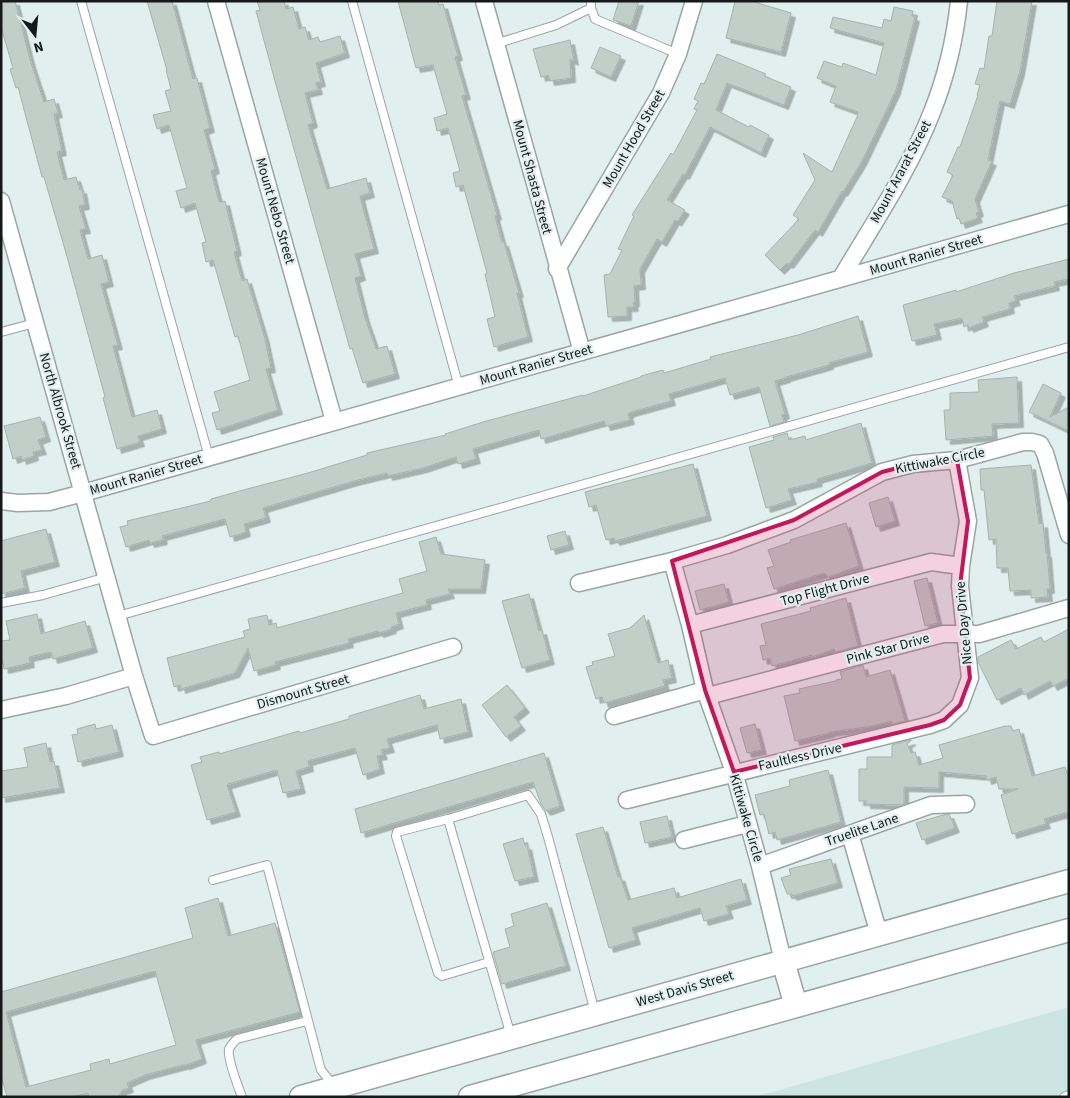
<svg xmlns="http://www.w3.org/2000/svg" width="1070" height="1098" font-family="'Source Sans 3',sans-serif">
  <defs>
    <filter id="shadow"><feDropShadow dx="4.5" dy="4.5" stdDeviation="0" flood-color="#0004"/></filter>
  </defs>
  <rect width="100%" height="100%" fill="#e1f0ee"/>
  <path fill="#cde5e2" d="M1069 1007V1097H755Z"/>
  <path fill="#c2cfc9" stroke="#a6b2ad" fill-rule="evenodd" filter="url(#shadow)" d="M1 1H15L31 63 44 102 54 99 58 113 54 114 62 151 57 152 64 180 76 177 80 190 82 189 85 205 79 206 86 229 80 230 88 259 102 255 109 282 101 284 118 345 113 346 132 417 157 410 162 429 138 436 140 442 117 449 103 398 105 397 66 253 44 177H42L18 87 16 88 10 69 13 68 1 27Z
    M147 1H172L193 79 197 78 210 128 204 130 215 169 211 171 219 202 225 201 237 251 234 252 242 281 247 279 265 339 271 368 266 369 278 410 217 430 212 413 220 411 214 392 250 380 238 336 235 337 213 260 206 262 202 243 206 242 195 203 181 208 176 191 187 188 169 125 157 129 153 115 171 111 165 91 171 89 166 70H167Z
    M257 1H284L286 9 293 7 299 29 305 27 309 40 318 37 320 42 340 36 345 53 316 63 321 82 316 83 318 90 305 93 313 123 308 125 327 189 366 178 370 193 360 196 374 249 355 254 361 276 355 278 365 318 376 349 387 346 395 374 363 383 352 348 350 349 278 92 256 11 260 10Z
    M398 1H438L439 5 443 4 458 56 455 57 466 95 462 96 497 215 495 216 502 242H504L519 293H517L528 337 494 347 487 319 495 317 485 274 487 273 463 185 456 187 453 173 460 171 448 128 437 131 434 118 447 114 433 65 416 68Z
    M619 1H639L631 26 613 20Z
    M735 1H751L791 13 781 52 726 38Z
    M997 1H1032L1020 71 1010 104 1000 101 988 160 992 161 975 199 979 212 976 213 978 218 961 224 959 218 957 219 952 201 942 197 953 175 947 172 958 147H960L978 95H977L980 85 975 84 980 68 984 69 989 36H992Z
    M894 7 913 11 912 16 915 17 896 90 862 161 843 192 842 191 818 232 815 230 789 264 787 263 780 270 765 255 799 219 793 215 815 180 803 153 832 172 857 117 858 112 830 102 836 86 817 78 824 61 842 67 843 63 876 75 884 43 830 28 833 17 882 28 884 19 891 21Z
    M570 40 574 61 570 59 571 78 550 81 548 75 541 77 533 49Z
    M600 47 621 56 611 77 591 68Z
    M717 54 766 74 764 76 791 87 784 105 727 83 716 110 749 127 750 125 769 135 761 153 710 127 685 175 683 174 667 200 685 210 677 222 675 220 662 242 657 239 640 269 641 285 634 286 635 302 633 303 634 307H627V316L608 317 604 275 610 274 622 250 618 249 634 216 632 215 671 153 673 155 697 110 694 109 698 101 694 99 701 83 704 84Z
    M1069 259V279L1054 282 1055 286 1014 296 1016 301 1009 303 1010 309 982 317 984 322 969 328 968 325 964 327 962 318 934 324 937 335 912 341 903 305 956 290V292L1014 273Z
    M858 316 868 352 829 363V365L786 377V378L775 381 785 414 782 415 784 422 770 426 759 387 730 395 725 378 669 394 671 401 631 412 628 414 630 420 606 426 604 421 541 439 539 430 473 449 476 459 458 464 456 457 423 468 388 476 387 473 354 481 263 508 266 518 244 524 246 532 230 537 225 519 162 536 163 540 150 543 149 540 126 547 120 527 128 525 127 521 211 501V499L247 489 308 473 367 455V453L446 435 445 434 483 422 583 395V396L641 377V376L663 370 664 373 711 359 710 357 798 335Z
    M1017 377 1019 423 992 424 993 436 946 440 944 410H950V393L979 392 978 380Z
    M1043 384 1061 393 1050 417 1069 407V431L1029 412Z
    M40 417 46 437 38 440 42 450 33 452 34 456 22 460 21 456 13 459 4 426Z
    M861 423 872 463 817 479 818 482 788 489 792 500 766 508 749 447 774 440 773 437 787 433 789 440 805 436 806 440Z
    M693 464 707 516 615 541 614 538 606 540 596 505 589 507 585 492Z
    M1031 465 1039 524 1043 523 1046 553H1047L1050 589H1047L1048 597 1031 598V590L1010 591 1008 568H997L996 539 989 540 984 490H981L980 469Z
    M888 497 895 521 876 527 869 503Z
    M846 523 859 566 828 577 824 573 774 589 767 568 774 566 768 550 791 542 790 540Z
    M46 529 55 562 21 571 25 588 1 594V541Z
    M565 531 569 545 551 550 547 536Z
    M436 537 441 554 485 560 481 589H448L450 594 426 600 427 605 396 613 399 624 391 627 392 629 379 633 378 631 348 639 349 643 275 662 276 665 254 671 248 648 235 673 181 689 180 685 174 687 167 658 245 637 243 631 250 629 248 619 267 615 269 625 276 623 277 628 403 593 399 579 427 571 419 542Z
    M927 578 938 623 925 626 914 581Z
    M724 584 729 602 700 610 695 591Z
    M529 594 539 631 542 630 550 660 522 668 502 601Z
    M846 598 858 646 835 652 834 649 812 657V655L772 666 770 658 763 660 760 646 766 645 761 624 811 611 810 608Z
    M37 614 41 634 85 621 93 648 53 659 51 652 29 657 30 663 4 669 1 654V641L10 640 6 621Z
    M644 615 658 663 668 660 672 678 663 680 665 686 604 703 602 697 596 699 586 667 593 665 592 662 615 656 608 634 630 628Z
    M1069 629V678L1053 686 1050 681 1024 695 1021 688 997 700 978 662V657L1011 640 1016 649 1041 637 1044 642Z
    M863 665 866 677 890 670 905 721 892 724V721L867 727 830 732V733L795 741 784 696 800 693 799 689 836 681V680L842 679 840 672Z
    M507 685 525 708 514 717 521 726 506 737 482 705Z
    M420 695 424 709 461 699 468 732 440 739 437 725 387 739 390 748 381 750 383 755 377 756 380 769 363 775 355 748 308 761 309 767 296 771 301 789 283 793 277 770 228 784 227 785 236 812 207 820 191 765 202 762 200 757 219 752V754L299 731 300 733 349 719V716Z
    M95 724 96 729 112 725 119 752 78 762 72 735 78 734 77 729Z
    M755 724 762 750 747 753 740 728Z
    M1005 726H1011L1013 731 1019 729 1032 776 1065 767 1069 778V812L1044 819 1046 824 1012 834 1001 795 1018 789H999L996 777 987 780 986 776 939 772V788L904 787V804L903 805 866 804V801H859V769H867V757H892V745L911 740V741L907 744 911 753 915 752 919 765 943 758 939 745Z
    M46 743 50 762 54 761 60 788 1 798V771L28 767 24 748Z
    M544 753 560 806 546 811 541 804 533 782 361 833 355 809Z
    M828 770 841 822 777 840 775 832 769 834 764 814 760 815 755 795 790 786 789 780Z
    M949 814 955 828 922 840 916 823 943 815Z
    M667 816 672 837 645 843 640 822Z
    M603 827 618 877 620 876 628 900 674 888 677 898 741 879 747 900 726 906 729 914 704 921 700 908 632 928 636 940 609 948 576 834Z
    M523 838 525 846 527 845 534 877 515 881 503 844Z
    M831 859 838 883 792 896V894H787L781 878 791 875 789 869Z
    M218 898 228 936 275 923 300 1012 196 1040 202 1059 186 1065H183L145 1075 127 1083 129 1088 122 1090 119 1097H89L88 1093 71 1097H7L1 1075V992L193 938 185 908ZM155 971 176 1045 110 1064 109 1059 90 1064 91 1070 26 1087 6 1012Z
    M547 903 566 966 502 984 493 952 510 947 505 929 514 926 511 914Z"/>
  <g fill="none" stroke-linecap="round" stroke-linejoin="round">
    <defs>
      <path id="lane" d="M81 1 209 457
        M352 1 459 387
        M591 1V8L595 19 678 54
        M495 44 556 25 591 8
        M1 332 35 323
        M1 603 43 595 107 577
        M118 616 1069 347
        M448 819 511 1036
        M213 880 267 865 321 1070 334 1086
        M489 962 442 976 438 973 396 836 397 832 448 819 528 795 541 814 548 837 595 1012
        M242 1097C238 1086 227 1059 229 1049 231 1045 234 1042 237 1039L307 1021
        M1064 1097 1069 1095"/>
      <path id="street" d="M216 1 334 421
        M484 1 582 352
        M1 201 134 676 153 736 453 647
        M557 269 661 93 678 54 694 1
        M841 278C873 224 909 171 932 112 946 77 955 39 959 1
        M1 501 18 503 49 502 83 493 1069 214
        M672 561 690 625 705 690 734 772 760 866 783 961
        M579 583 672 561 727 545 794 520 882 472 913 464 957 460 1023 442H1032L1040 444 1045 453 1069 535
        M690 625 931 562 961 566
        M708 696 943 634H979L1069 608
        M1 710 66 696 134 676
        M614 716 705 690
        M627 800 930 725 944 720 960 705 970 678 960 586 961 566 968 521 957 460
        M850 834 879 934
        M684 840 747 824
        M760 866 931 805 966 804"/>
      <path id="secondary" d="M783 961 796 1006
        M301 1097 1069 881
        M470 1097 1069 930"/>
    </defs>
    <use href="#lane" stroke="#98a6a4" stroke-width="10"/>
    <use href="#street" stroke="#98a6a4" stroke-width="19"/>
    <use href="#secondary" stroke="#98a6a4" stroke-width="25"/>
    <use href="#lane" stroke="#fff" stroke-width="8"/>
    <use href="#street" stroke="#fff" stroke-width="16"/>
    <use href="#secondary" stroke="#fff" stroke-width="22"/>
  </g>
  <path fill="#c2185b" fill-opacity="0.2" stroke="#c2185b" stroke-width="4" stroke-linejoin="round" d="M957 460 968 521 960 586 970 678 960 705 944 720 930 725 734 772 705 690 672 561 794 520 882 472 913 464Z"/>
  <g text-anchor="middle" dominant-baseline="central" stroke-width="4.5" stroke-linejoin="round" paint-order="stroke">
    <g font-size="14" fill="#141919" stroke="#e1f0ee">
      <text transform="translate(634 139) rotate(-60)">Mount Hood Street</text>
      <text transform="translate(901 172) rotate(-62)">Mount Ararat Street</text>
      <text transform="translate(532 177) rotate(75)">Mount Shasta Street</text>
      <text transform="translate(275 211) rotate(74)">Mount Nebo Street</text>
      <text transform="translate(926 255) rotate(-16)">Mount Ranier Street</text>
      <text transform="translate(536 365) rotate(-16)">Mount Ranier Street</text>
      <text transform="translate(60 411) rotate(74)">North Albrook Street</text>
      <text transform="translate(940 461) rotate(-11)">Kittiwake Circle</text>
      <text transform="translate(146 475) rotate(-16)">Mount Ranier Street</text>
      <text transform="translate(825 590) rotate(-15)">Top Flight Drive</text>
      <text transform="translate(964 623) rotate(-95)">Nice Day Drive</text>
      <text transform="translate(888 649) rotate(-15)">Pink Star Drive</text>
      <text transform="translate(303 692) rotate(-16)">Dismount Street</text>
      <text transform="translate(800 757) rotate(-13)">Faultless Drive</text>
      <text transform="translate(746 818) rotate(74)">Kittiwake Circle</text>
      <text transform="translate(862 830) rotate(-19)">Truelite Lane</text>
      <text transform="translate(685 989) rotate(-16)">West Davis Street</text>
    </g>
  </g>
  <rect width="1070" height="1098" fill="none" stroke="#141919" stroke-width="5"/>
  <g transform="translate(35 35) rotate(164)" stroke="#e1f0ee" stroke-width="4" paint-order="stroke">
  <path d="M0-4L9 19L0 12L-9 19Z" fill="#141919"/>
  <text y="-8" font-size="14" font-weight="bold" text-anchor="middle" fill="#141919">N</text>
  </g>
</svg>
